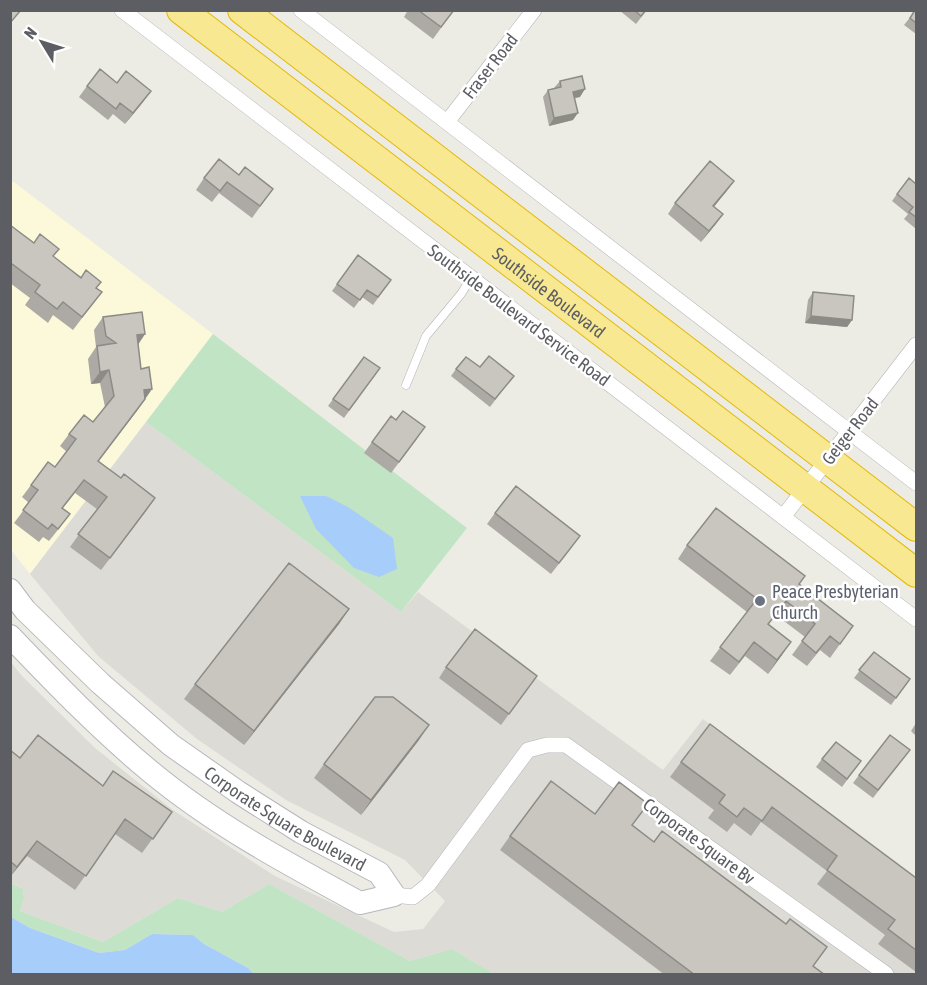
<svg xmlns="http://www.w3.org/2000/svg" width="927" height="985" font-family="'Asap Condensed',sans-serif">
  <rect width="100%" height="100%" fill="#edece4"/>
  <path fill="#fcf8da" d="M10 179 213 334 30 574 11 550Z"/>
  <path fill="#dcdbd6" d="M146 422 401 612 418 592 663 770 703 719 916 883V974H494L452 949 410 961 269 884 222 912 178 898 103 942 20 911 24 899 23 889 11 883 10 661 22 676 95 748 173 810 275 876 394 932 423 929 445 901 405 860 286 800 197 739 98 656 30 574Z"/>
  <path fill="#c1e4c5" d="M213 334 467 528 401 612 146 422Z
    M10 883 23 889 24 899 20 911 103 942 178 898 222 912 269 884 410 961 452 949 494 974H254L248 968 204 944 193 935 152 934 125 950 99 953 30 928 11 917Z"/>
  <path fill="#a7cdfa" d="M300 496H326L348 507 393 538 397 569 379 577 354 568 316 529Z
    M11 917 30 928 99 953 125 950 152 934 193 935 204 944 248 968 254 974H11Z"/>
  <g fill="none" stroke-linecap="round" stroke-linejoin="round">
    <defs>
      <path id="lane" d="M406 385 426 336 461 294 471 278"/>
      <path id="street" d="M122 10 916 619
        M301 10 916 483
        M447 122 534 10
        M783 517 916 345
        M394 895 413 897 428 885 528 750 547 745H566L886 974"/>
      <g id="secondary">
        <path id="s1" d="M10 590 25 610 100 683 171 745 238 792 301 832 379 873 394 895 360 903C288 864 215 825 151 772 100 730 56 684 10 636"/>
      </g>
      <g id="highway">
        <path id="s2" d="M181 10 916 573"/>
        <path d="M242 10 916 527"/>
      </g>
    </defs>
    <use href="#lane" stroke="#b4b5ba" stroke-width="9"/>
    <use href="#street" stroke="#b4b5ba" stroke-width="16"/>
    <use href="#secondary" stroke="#b5b7bd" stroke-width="24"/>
    <use href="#highway" stroke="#e4b90d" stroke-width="30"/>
    <use href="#lane" stroke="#fff" stroke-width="8"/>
    <use href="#street" stroke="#fff" stroke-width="15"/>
    <use href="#secondary" stroke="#fff" stroke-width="22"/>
    <use href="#highway" stroke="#f7e891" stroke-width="28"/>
  </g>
  <path fill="#adaaa5" d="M408 10H454L433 39 404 17Z
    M619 10H647L636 24Z
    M916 10V34L904 25Z
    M560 81 580 97 575 98 573 120 549 126 543 97 548 90 554 88Z
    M117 83 143 102 125 124 113 114 108 120 79 97 87 86Z
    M239 175 273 189 252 218 219 193 212 202 196 190 204 178Z
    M734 181 714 207 723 214 715 225 701 242 668 214 675 203Z
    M916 184V229L904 219 908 214 892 201 897 194Z
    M10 225 102 292 73 330 53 315 48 323 25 305 30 298 10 283Z
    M358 255 391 280 373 305 362 297 354 308 332 291Z
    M813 292 852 320 847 327 805 323 808 300Z
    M103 317 145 334 138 345 141 369 152 389 136 412 98 461 146 511 101 570 70 547 97 509 75 493 63 508 61 526 49 541 43 537 39 542 14 523 29 503 22 497 31 485 55 467 67 452 60 446 69 434 93 422 105 407 100 383 91 384 88 359 96 347 94 330Z
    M364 357 380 368 344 418 328 406Z
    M480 367 508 383 490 407 451 376 456 369Z
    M417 439 391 473 364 453 372 442Z
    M495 513 572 547 551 574 487 524Z
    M687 545 799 584 853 626 830 658 820 650 807 666 792 655 805 637 776 615 769 624 782 655 768 674 745 656 730 675 710 661 747 612 678 559Z
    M349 609 339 624 244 745 184 699 195 684Z
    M874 652 910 679 891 705 854 678Z
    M446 667 529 687 501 725 439 678Z
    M916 723V736L911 731Z
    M419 740 361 815 314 778 324 764Z
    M10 750 20 758 103 786 172 812 142 853 115 834 75 890 27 856 10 877Z
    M910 750 873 798 853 783 859 775Z
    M822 759 861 761 842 787 816 767Z
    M681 762 916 878V972L878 944 885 935 817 884 827 871 761 822 751 836 734 823 727 832 708 818 714 810 670 777Z
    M595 814 632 826 825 975H665L500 850 510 836Z"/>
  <path fill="#8d8b86" d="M585 89 580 97 568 99 573 92Z
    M151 91 143 102 125 124 133 113Z
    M578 113 573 120 549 126 554 118Z
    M734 181 726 192 705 217 713 206Z
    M723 214 715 225 701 242 709 231Z
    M811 316 852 320 847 327 805 323Z
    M145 334 136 347 137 335Z
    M109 370 100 383 91 384 100 372Z
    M152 389 136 412 89 474 144 390Z
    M155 498 146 511 101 570Z
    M349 609 339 624 244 745 254 731Z
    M791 642 782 655 768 674 777 660Z
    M429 725 419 740 361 815 371 800Z
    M37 841 27 856 10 877 17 867Z"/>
  <path fill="#c9c6c0" stroke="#8d8b86" stroke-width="1.5" d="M10 10H21L10 23Z
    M418 10H454L441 27Z
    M634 10H646L641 16Z
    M915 10H916V23L910 18Z
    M100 69 117 83 126 71 151 91 133 113 120 103 116 109 87 86Z
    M582 76 585 89 573 92 578 113 554 118 548 90 561 87 560 81Z
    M219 159 239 175 245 167 273 189 260 206 227 182 220 191 204 178Z
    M710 161 734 181 713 206 723 214 709 231 675 203Z
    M909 178 916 184V217L909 212 913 207 897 194Z
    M10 225 34 243 40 234 59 249 53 256 81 278 86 270 101 282 96 288 102 292 82 317 63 302 57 309 35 292 40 285 12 264 10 266Z
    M358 255 391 280 378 297 367 290 360 300 337 284Z
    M813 292 854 296 852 320 811 316Z
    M142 312 145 334 137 335 141 369 149 367 152 389 144 390 145 399 98 461 121 478 124 474 155 498 110 558 78 534 107 497 84 480 62 508 70 514 58 529 52 524 48 529 23 510 38 490 31 485 48 462 55 467 76 439 69 434 84 415 93 422 114 396 109 370 100 372 97 346 116 343 106 336 103 317Z
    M489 356 514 376 495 399 456 369 466 357 480 367Z
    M364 357 380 368 349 410 333 399Z
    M403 411 425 427 399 462 372 442 391 416 396 420Z
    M516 486 580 536 559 563 495 513Z
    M716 508 805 576 799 584 853 626 840 644 830 636 816 653 802 641 815 624 786 601 768 624 791 642 777 660 754 642 739 662 720 647 757 599 687 545Z
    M289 563 349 609 254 731 195 684Z
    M475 629 537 676 509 714 446 667Z
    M874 652 910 679 896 698 859 670Z
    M375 697H393L429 725 371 800 324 764Z
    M710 724 916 878V950L888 929 895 920 827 870 837 856 772 807 762 821 744 808 737 817 719 803 725 795 681 762Z
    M38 735 103 786 113 771 172 812 153 839 125 819 86 876 37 841 17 867 10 861V750L20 758Z
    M890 735 910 750 878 790 859 775Z
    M836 742 861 761 847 779 822 759Z
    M551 781 595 814 619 782 648 804 632 825 654 842 662 831 786 924 790 919 827 947 813 966 825 975H695L510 836Z"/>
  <circle fill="#6b7280" stroke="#fff" stroke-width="2" cx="760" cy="601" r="6"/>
  <g text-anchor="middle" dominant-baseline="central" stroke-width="5" stroke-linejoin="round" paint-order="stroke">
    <g font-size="18" fill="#5c5e63" stroke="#fff">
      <text transform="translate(490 66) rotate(-52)">Fraser Road</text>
      <text stroke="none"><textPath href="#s2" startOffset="464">Southside Boulevard</textPath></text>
      <text transform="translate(519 315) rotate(37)">Southside Boulevard Service Road</text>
      <text transform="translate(850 431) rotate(-52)">Geiger Road</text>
      <text stroke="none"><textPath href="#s1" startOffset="360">Corporate Square Boulevard</textPath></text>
      <text transform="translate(699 841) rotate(36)">Corporate Square Bv</text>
    </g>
    <g font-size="18" fill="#5b616d" stroke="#fff" text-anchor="start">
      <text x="772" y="591">Peace Presbyterian<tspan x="772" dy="21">Church</tspan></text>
    </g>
  </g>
  <rect width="927" height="985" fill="none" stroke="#5c5e63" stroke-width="24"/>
  <g transform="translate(42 42) rotate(308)" stroke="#ffffff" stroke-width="4.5" paint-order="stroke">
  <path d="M0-4.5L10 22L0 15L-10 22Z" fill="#5c5e63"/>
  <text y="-9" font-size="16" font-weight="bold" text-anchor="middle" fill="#5c5e63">N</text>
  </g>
</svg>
